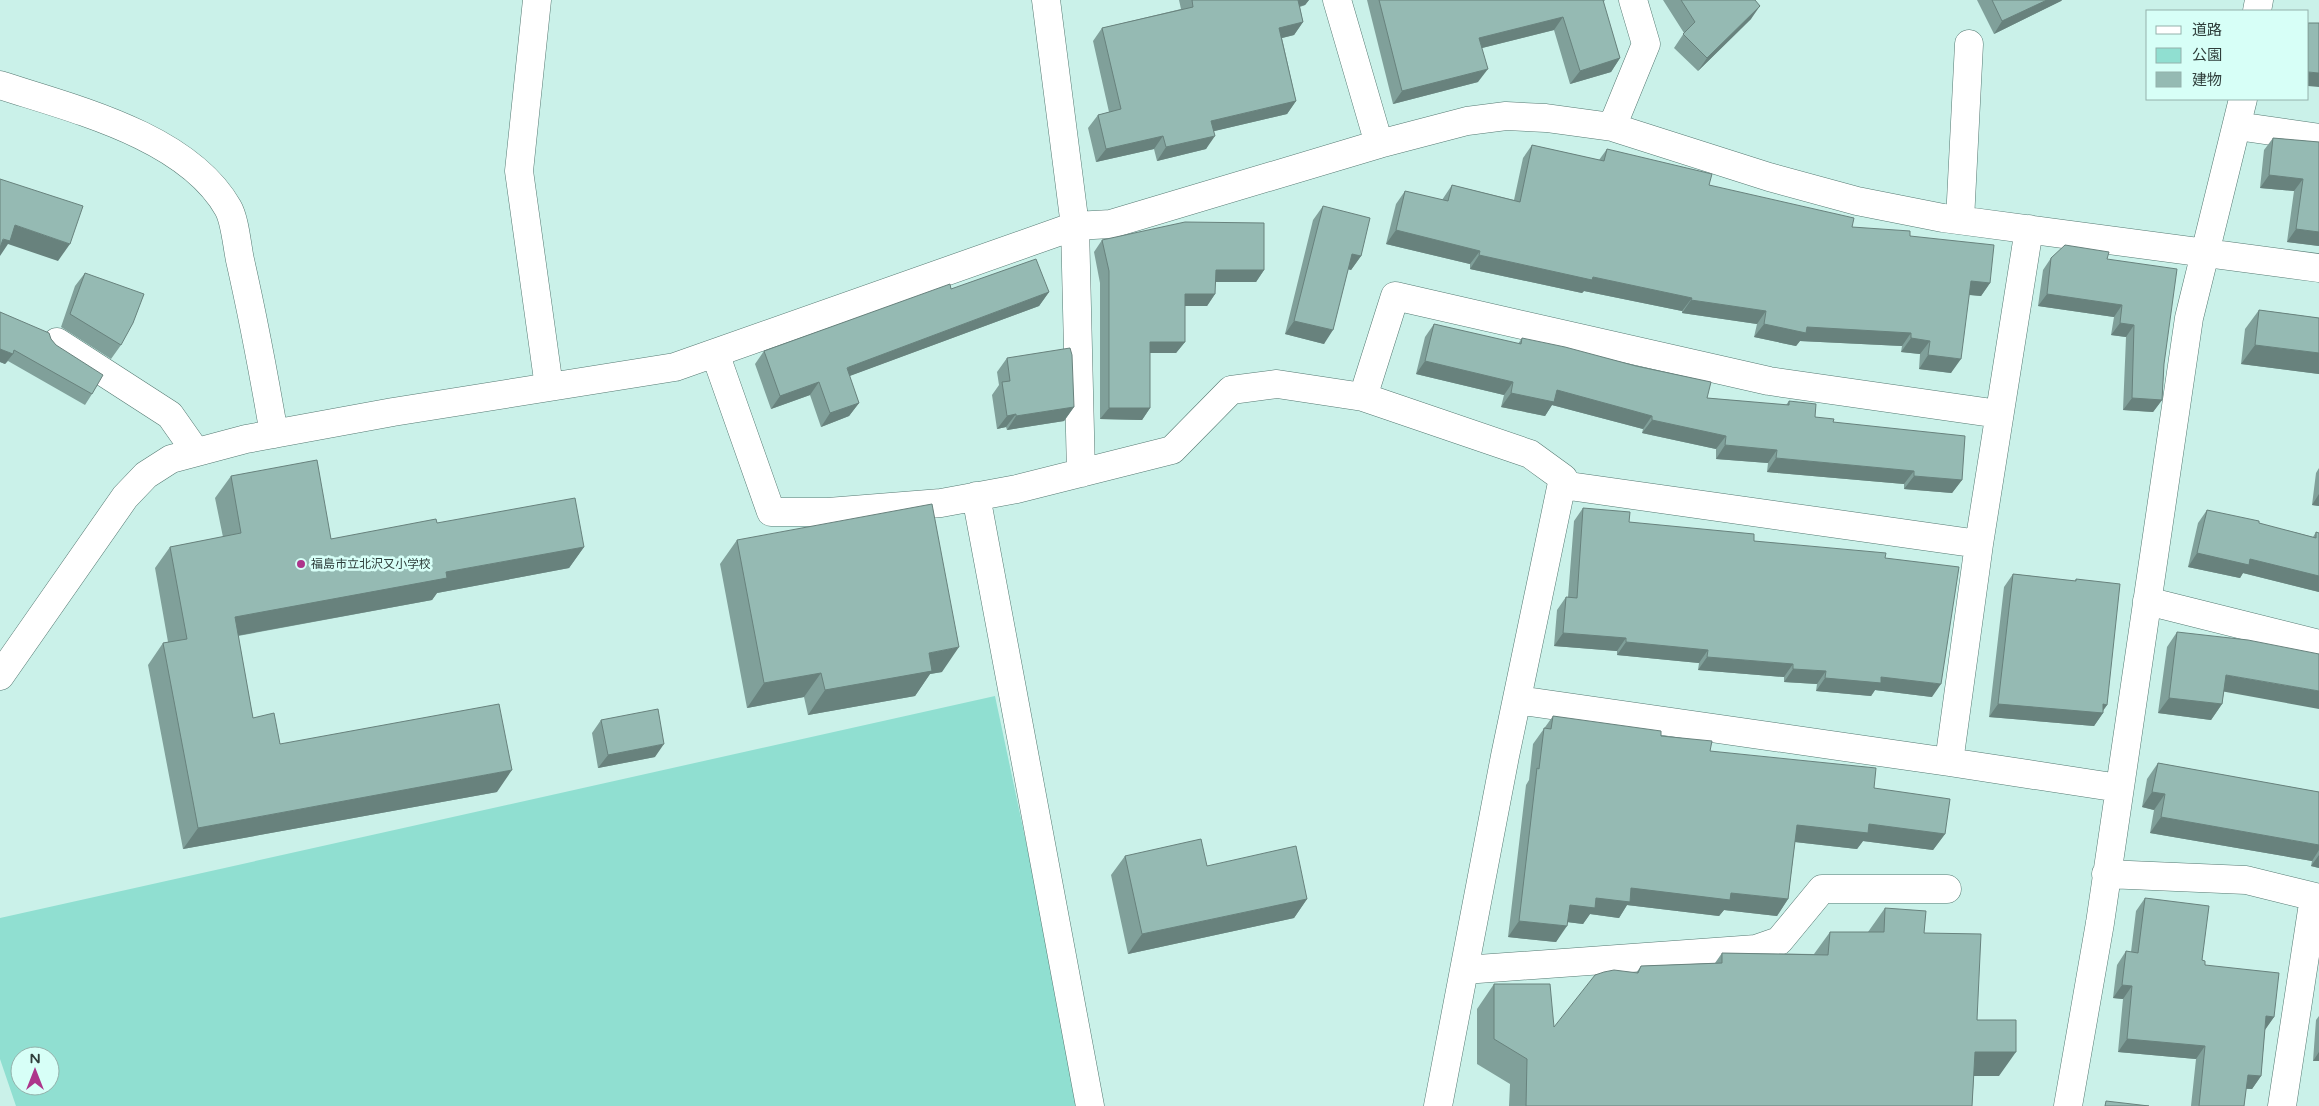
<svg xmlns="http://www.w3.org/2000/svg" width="2319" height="1106" font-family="'Varela Round','Noto Sans JP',sans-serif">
  <rect width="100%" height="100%" fill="#caf1e9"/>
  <path fill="#90dfd1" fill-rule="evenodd" d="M995 696 1082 1106H16L0 1059V918ZM20 1056H50V1086H20Z"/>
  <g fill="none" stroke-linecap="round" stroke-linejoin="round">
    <defs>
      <path id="minor" d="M537 0 519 171 549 387
        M1046 0 1075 226 1081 473
        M1337 0 1379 144
        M2257 11 2259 0
        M0 85C74 109 187 136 228 208 235 220 237 246 240 260 253 317 264 376 274 434
        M2237 126 2319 138
        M1612 127 1646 44 1633 0
        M1960 220 1969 44
        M57 342 170 415 196 452
        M715 353 771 512H828L941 503 1017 489 1172 450 1231 390 1277 384 1363 397 1530 454 1563 478 1505 756 1438 1106
        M1363 397 1395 296 1769 381 1999 414
        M1562 485 1979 544
        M976 496 1090 1106
        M2147 601 2319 644
        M0 676 125 497 146 475 171 459 246 439 393 412 675 367 1075 226 1111 224 1379 144 1467 121 1506 116 1546 118 1612 127 1769 177 1857 201 1943 218 2319 268
        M1517 700 1949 762 2119 788
        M1949 762 1979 544 2029 229
        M2106 874 2246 880 2319 898
        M1464 970 1756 949 1779 941 1822 889H1947
        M2068 1106 2100 923 2189 318 2243 99
        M2282 1106 2314 897"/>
    </defs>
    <use href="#minor" stroke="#557972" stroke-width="29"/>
    <use href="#minor" stroke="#fff" stroke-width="28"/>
  </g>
  <path fill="#80a09a" d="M1179 0H1309L1305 5 1300 7 1303 22 1294 35 1282 38 1296 101 1287 114 1214 131 1206 149 1157 161 1154 149 1096 162 1088 128 1098 115 1109 112 1093 41 1102 28 1181 9Z
    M1367 0H1605L1603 3 1620 58 1611 72 1570 84 1554 30 1482 48 1478 82 1393 104Z
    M1663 0H1755L1751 19 1698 71 1674 48 1684 33Z
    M1977 0H2062L2061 1 1994 34Z
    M2273 138 2319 142V246L2287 242 2294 191 2260 188 2264 150Z
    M1532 145 1599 160 1607 149 1709 185 1852 227 1910 236 1990 283 1981 296 1969 295 1951 373 1919 369 1920 354 1901 352 1902 346 1800 341 1796 346 1754 337 1757 324 1682 313V311L1584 291 1582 293 1470 269V264L1386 244 1396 204 1405 191 1442 200 1452 185 1514 200 1523 158Z
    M1323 206 1361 256 1351 270 1348 269 1324 344 1285 334 1313 220Z
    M1102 240 1264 270 1256 282H1215V294L1207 306H1185V342L1176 353H1150V408L1142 420 1100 419V283L1094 252Z
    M2051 258 2107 259 2164 364 2162 400 2153 412 2123 410 2126 337 2111 335 2114 317 2038 306 2043 270Z
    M85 273 121 345 111 359 61 327 75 286Z
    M1049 292 1039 306 849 376 859 403 849 416 821 427 810 395 771 409 755 364 764 351Z
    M2259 310 2319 318V374L2241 364 2245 329Z
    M0 312 51 339 92 394 85 405 8 361 5 364 0 362Z
    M1434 324 1518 344 1522 338 1707 398 1786 405 1789 401 1815 417 1833 422 1962 480 1952 493 1904 489V484L1767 472 1768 463 1716 459V449L1642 433 1643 429 1552 405 1545 416 1501 407 1504 395 1416 374 1425 337Z
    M1007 358 1074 407 1064 421 1007 430 1006 427 997 429 992 395 999 385 997 372Z
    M2319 468V506L2312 505 2316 473Z
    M231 476 331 539 437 523 584 547 569 568 437 593 432 600 238 636 253 718 280 744 497 792 183 849 148 665 163 643 168 642 155 568 170 547 223 537 215 498Z
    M1583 508 1629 522 1754 541 1885 558 1932 697 1875 690 1871 696 1816 691 1817 684 1784 682V677L1698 670 1699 663 1617 655V651L1554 646 1557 610 1566 597H1568L1574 521Z
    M2207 510 2313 537 2316 532 2319 533V592L2243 573 2240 578 2188 567 2198 523Z
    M737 540 942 672 930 674 915 696 808 715 804 697 747 708 720 564Z
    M2013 574 2075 581 2076 579 2107 705 2103 711V713L2094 726 1989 717 2004 587Z
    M2177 632 2224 692 2222 704 2211 720 2158 713 2167 647Z
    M1553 716 1661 736 1710 751 1874 788 1945 834 1933 850 1863 841 1857 849 1795 842 1788 899 1777 916 1724 910 1719 916 1627 905 1619 918 1590 914 1583 924 1568 922 1556 942 1508 937 1526 785 1529 780 1533 744Z
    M601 720 655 757 598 768 592 733Z
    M2158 763 2319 792V868L2311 866 2312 861 2150 833 2154 810 2142 807 2147 779Z
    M1125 856 1207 866 1307 899 1294 918 1128 954 1111 875Z
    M2145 898 2202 960 2205 965 2274 1017 2265 1029 2261 1076 2252 1089H2246L2244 1106H2191L2196 1059 2118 1052 2123 999 2113 998 2117 965 2126 951 2131 952 2136 911Z
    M1885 908 1924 933 1977 1020 1999 1076H1974L1972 1106H1509L1510 1084 1477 1064V1009L1494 984 1554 1027 1636 973 1641 966 1715 963 1722 953 1814 954 1830 932H1868Z
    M2319 1016V1061H2313L2316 1020Z"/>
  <path fill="#68827d" d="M1294 0H1309L1305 5 1288 9Z
    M2047 0H2062L2061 1 1994 34 2002 21Z
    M1760 6 1751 19 1698 71 1707 58Z
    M1563 17 1554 30 1470 51 1479 38Z
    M1303 22 1294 35 1270 41 1279 28Z
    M1620 58 1611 72 1570 84 1580 71Z
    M1488 69 1478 82 1393 104 1402 91Z
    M2308 72 2319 73V87L2308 86Z
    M1296 101 1287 114 1202 134 1211 121Z
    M1163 136 1154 149 1096 162 1106 149Z
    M1215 136 1206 149 1157 161 1166 147Z
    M2269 175 2303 179 2294 191 2260 188Z
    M15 225 70 244 58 261 8 244 0 256V244Z
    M2296 229 2319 232V246L2287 242Z
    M1396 230 1480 251 1470 264 1386 244Z
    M1352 254 1361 256 1351 270 1343 268Z
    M1479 255 1593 277 1692 298 1682 311 1584 291 1582 293 1470 269Z
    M1216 270H1264L1256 282H1208Z
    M1971 281 1990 283 1981 296 1961 294Z
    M1049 292 1039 306 839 380 849 367Z
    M1185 294H1215L1207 306H1177Z
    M2047 294 2122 305 2114 317 2038 306Z
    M1691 300 1766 311 1757 324 1682 313Z
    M1294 321 1333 330 1324 344 1285 334Z
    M2120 323 2134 325 2126 337 2111 335Z
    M1764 324 1911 333 1902 346 1800 341 1796 346 1754 337Z
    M1911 338 1930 341 1920 354 1901 352Z
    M1150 342H1185L1176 353H1142Z
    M2255 345 2319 353V374L2241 364Z
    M0 349 13 354 5 364 0 362Z
    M1928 355 1961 359 1951 373 1919 369Z
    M1425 361 1513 382 1504 395 1416 374Z
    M819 382 810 395 771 409 780 396Z
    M1557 390 1652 416 1643 429 1552 405 1545 416 1501 407 1511 393Z
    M2132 398 2162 400 2153 412 2123 410Z
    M859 403 849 416 821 427 830 413Z
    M1074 407 1064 421 1007 430 1016 416Z
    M1109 408H1150L1142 420 1100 419Z
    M1016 414 1006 427 997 429 1007 416Z
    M1652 420 1726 436 1716 449 1642 433Z
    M1725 445 1777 450 1768 463 1716 459Z
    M1776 458 1914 471 1904 484 1767 472Z
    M1914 476 1962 480 1952 493 1904 489Z
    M2319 494V506L2312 505Z
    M584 547 569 568 437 593 432 600 219 639 235 617 446 572Z
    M2197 553 2250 559 2319 576V592L2243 573 2240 578 2188 567Z
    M1563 633 1626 638 1617 651 1554 646Z
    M1626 642 1708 650 1699 663 1617 655Z
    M959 647 942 672 930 674 915 696 808 715 825 690 929 653Z
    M1707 657 1793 664 1784 677 1698 670Z
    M1793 669 1826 671 1817 684 1784 682Z
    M821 673 804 697 747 708 764 683Z
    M2226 675 2319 691V709L2215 690Z
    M1881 677 1941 684 1932 697 1875 690 1871 696 1816 691 1825 678Z
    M2169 698 2222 704 2211 720 2158 713Z
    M1998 704H2103L2107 705 2101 713H2103L2094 726 1989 717Z
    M664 744 655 757 598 768 608 755Z
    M512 770 497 792 183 849 198 828Z
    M2152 792 2165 794 2154 810 2142 807Z
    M2161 817 2319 845V850L2312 861 2150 833Z
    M1869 824 1945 834 1933 850 1863 841 1857 849 1786 841 1797 825Z
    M2319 855V868L2311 866Z
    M1631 888 1731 893 1788 899 1777 916 1724 910 1719 916 1627 905 1619 918 1590 914 1583 924 1558 921 1570 905Z
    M1307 899 1294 918 1128 954 1142 934Z
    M1519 921 1567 926 1556 942 1508 937Z
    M2122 985 2132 986 2123 999 2113 998Z
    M2266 1016 2274 1017 2265 1030Z
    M2127 1039 2205 1046 2196 1059 2118 1052Z
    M1975 1052H2016L1999 1076H1958Z
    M2319 1052V1061H2313Z
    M2248 1075 2261 1076 2252 1089 2239 1088Z"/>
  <path fill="#95bab3" stroke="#68827d" d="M1192 0H1298L1303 22 1279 28 1296 101 1211 121 1215 136 1166 147 1163 136 1106 149 1098 115 1121 109 1102 28 1193 7Z
    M1379 0H1603L1620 58 1580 71 1563 17 1479 38 1488 69 1402 91Z
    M1681 0H1755L1760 6 1707 58 1683 34 1695 22Z
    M1992 0H2047L2002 21Z
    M2308 23H2319V73L2308 72Z
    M2273 138 2319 142V232L2296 229 2303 179 2269 175Z
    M1532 145 1604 161 1607 149 1712 174 1709 185 1854 218 1852 227 1910 231V236L1994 245 1990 283 1971 281 1961 359 1928 355 1930 341 1911 338V333L1807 327 1806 333 1764 324 1766 311 1691 300 1692 298 1593 277 1592 280 1479 255 1480 251 1396 230 1405 191 1448 201 1452 185 1520 202Z
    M0 179 83 206 70 244 15 225 10 241 3 239 0 248Z
    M1323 206 1370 218 1361 256 1352 254 1333 330 1294 321Z
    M1185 222 1264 223V270H1216L1215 294H1185V342H1150V408H1109V271L1102 240Z
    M2065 245 2109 252 2107 259 2177 269 2164 364 2162 400 2132 398 2134 325 2120 323 2122 305 2047 294 2051 258Z
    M1036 259 1049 292 849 367 847 368 859 403 830 413 819 382 780 396 764 351 950 284 951 289Z
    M85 273 144 294 133 323 121 345 70 314Z
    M2259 310 2319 318V353L2255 345Z
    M0 312 49 333 51 339 56 345 103 375 92 394 14 350 13 354 0 349Z
    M1434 324 1521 344 1522 338 1565 347 1636 366 1711 382 1707 398 1789 405V401L1816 404 1815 417 1834 419 1833 422 1965 436 1962 480 1914 476V471L1776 458 1777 450 1725 445 1726 436 1652 420V416L1557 390 1554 402 1511 393 1513 382 1425 361Z
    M1070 348 1072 355 1074 407 1016 416V414L1007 416 1002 382 1010 381 1007 358Z
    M317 460 331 539 436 519 437 523 575 498 584 547 446 572 447 578 235 617 253 718 274 713 280 744 499 704 512 770 198 828 163 643 187 639 170 547 241 533 231 476Z
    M932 504 959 647 929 653 932 671 825 690 821 673 764 683 737 540Z
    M1583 508 1630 512 1629 522 1754 534V541L1886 553 1885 558 1959 567 1941 684 1881 677V683L1825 678 1826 671 1793 669V664L1707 657 1708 650 1626 642V638L1563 633 1566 597 1577 598Z
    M2207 510 2259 521V523L2316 538V532L2319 533V576L2250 559 2249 565 2197 553Z
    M2013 574 2076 581V579L2120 584 2107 705 2103 704V713L1998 704Z
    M2177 632 2248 640 2319 654V691L2226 675 2222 704 2169 698Z
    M658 709 664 744 608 755 601 720Z
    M1553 716 1661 731V736L1712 741 1710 751 1876 768 1874 788 1950 799 1945 834 1869 824 1868 833 1797 825 1788 899 1731 893 1730 900 1631 888 1630 902 1596 898 1595 908 1570 905 1567 926 1519 921 1537 768 1539 769 1544 728 1551 729Z
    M2158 763 2319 792V845L2161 817 2165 794 2152 792Z
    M1201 839 1207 866 1296 846 1307 899 1142 934 1125 856Z
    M2145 898 2209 906 2202 960 2205 961V965L2279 973 2274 1017 2266 1016 2261 1076 2248 1075 2244 1106H2199L2205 1046 2127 1039 2132 986 2122 985 2126 951 2138 953Z
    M1885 908 1926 911 1924 933 1981 934 1977 1020H2016V1052H1975L1972 1106H1526L1527 1059 1494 1039V984H1550L1554 1027 1595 975 1604 972 1614 970 1638 973 1641 966 1722 963V953L1828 955 1830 932H1884Z
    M2106 1101 2149 1106H2105Z"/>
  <circle fill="#ad358b" stroke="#d7fff7" stroke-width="2" cx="301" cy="564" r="5"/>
  <g text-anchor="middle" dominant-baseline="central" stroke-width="5" stroke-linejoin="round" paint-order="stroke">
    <g font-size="12" fill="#2f3e3b" stroke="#d7fff7" text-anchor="start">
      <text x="311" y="564">福島市立北沢又小学校</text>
    </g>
  </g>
  <rect x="2146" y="10" width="162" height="90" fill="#d7fff7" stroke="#94b2ac"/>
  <rect x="2156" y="26" width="25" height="8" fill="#ffffff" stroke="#94b2ac"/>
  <text x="2192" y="35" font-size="15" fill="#2f3e3b">道路</text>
  <rect x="2156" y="48" width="25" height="15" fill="#90dfd1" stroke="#94b2ac"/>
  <text x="2192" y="60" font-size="15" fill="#2f3e3b">公園</text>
  <rect x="2156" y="72" width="25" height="15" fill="#95bab3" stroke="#94b2ac"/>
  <text x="2192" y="85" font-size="15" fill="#2f3e3b">建物</text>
  <g transform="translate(35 1071)"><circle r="24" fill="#d7fff7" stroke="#94b2ac"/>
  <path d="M0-4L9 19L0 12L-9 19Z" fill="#ad358b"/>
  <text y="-8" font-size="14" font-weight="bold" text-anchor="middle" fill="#2f3e3b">N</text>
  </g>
</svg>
